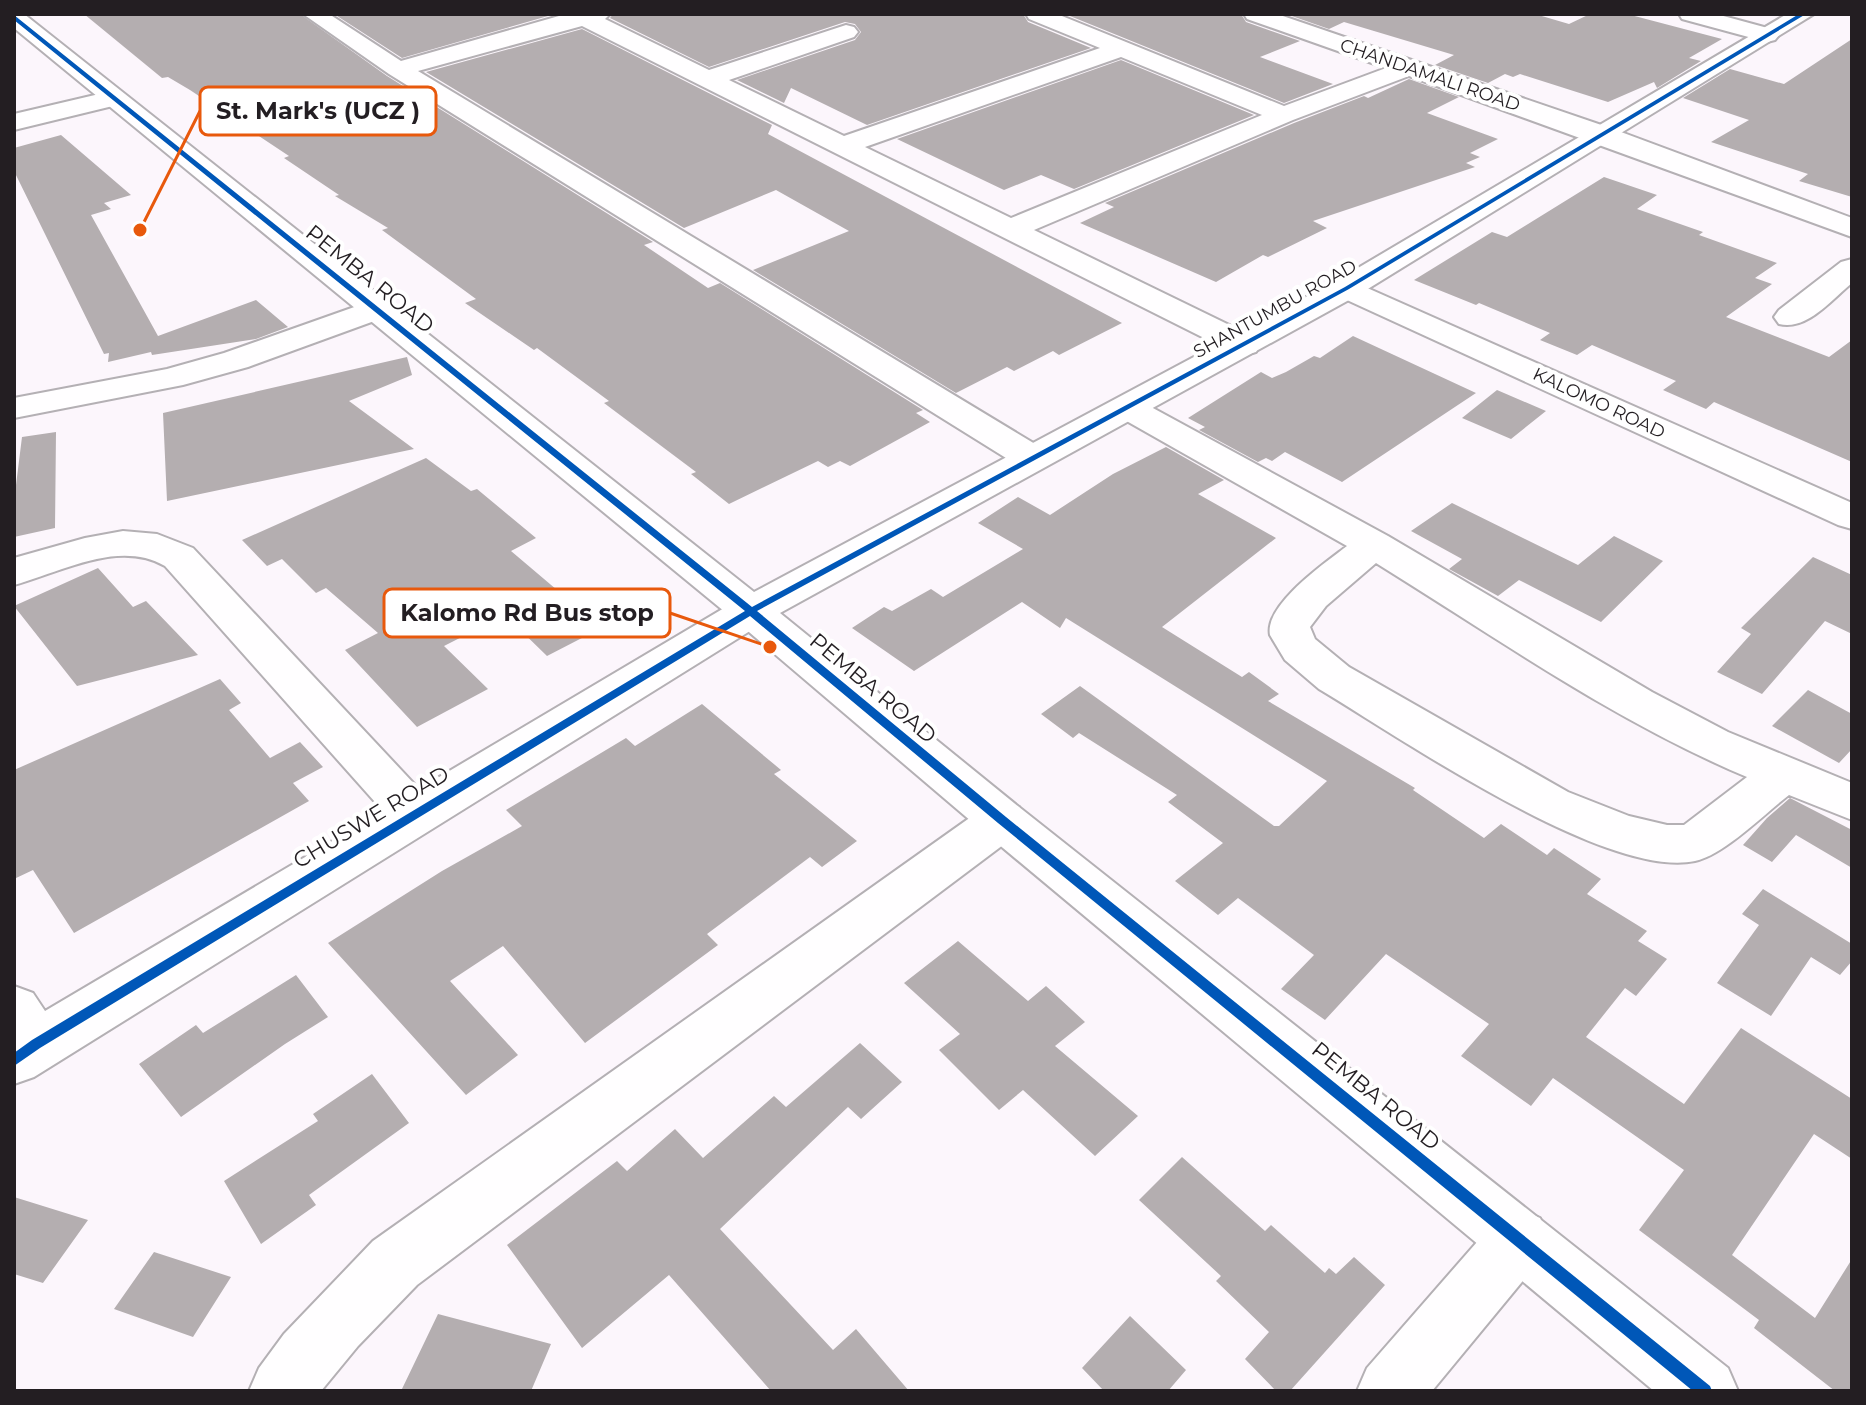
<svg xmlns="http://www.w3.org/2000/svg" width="1866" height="1405" font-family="Montserrat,sans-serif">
  <rect width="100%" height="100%" fill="#fcf6fc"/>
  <path fill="#b4aeb0" d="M84 14H300L387 76 653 242 644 245 708 288 720 283 923 410 916 413 930 422 850 466 840 461 828 467 818 461 729 504 691 474 696 472 604 403 609 401 537 348 534 350 465 303 476 299 382 230 388 228 335 196 339 195 284 158 289 156 190 90 168 77 162 78Z
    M334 14H555L402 58Z
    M613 14H1023L1028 22 1091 48 867 125 791 88 784 103 737 80 855 40 861 32 855 24 845 22 709 67 610 18Z
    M1065 14H1241L1246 22 1300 41 1260 57 1333 84 1284 103Z
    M1286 14H1535L1569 24 1590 14H1627L1722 39 1689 58 1701 61 1657 88 1654 82 1608 102 1520 74 1513 77 1505 74 1488 83 1435 65 1454 55 1344 22 1329 29Z
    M582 29 772 125 768 134 1122 323 1059 355 1053 351 1014 371 1007 367 956 393 753 270 849 231 776 190 684 228 426 72Z
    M1852 39V197L1799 181 1808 174 1711 142 1749 120 1683 98 1730 69 1784 84Z
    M1121 60 1254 115 1074 189 1041 175 1004 190 897 139Z
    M1409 79 1459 97 1427 113 1498 139 1470 153 1480 157 1466 163 1475 167 1313 221 1327 228 1268 257 1263 255 1216 282 1080 223 1114 207 1105 203 1294 123 1364 96 1368 98Z
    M61 135 131 195 104 203 111 209 91 215 158 336 256 300 288 327 256 339 152 355 151 352 108 362 109 353 104 354 14 171V148Z
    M1604 177 1657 195 1637 209 1703 232 1699 235 1777 263 1755 278 1772 284 1726 317 1829 357 1852 340V462L1714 402 1706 409 1663 390 1676 381 1592 345 1577 355 1540 340 1550 333 1479 303 1476 305 1414 280 1492 232 1507 237Z
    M1353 336 1476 393 1342 482 1285 452 1272 461 1266 458 1258 462 1199 430 1205 427 1188 418 1261 372 1272 378 1286 372 1314 356 1320 358Z
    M407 357 412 375 349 401 414 449 167 501 163 413Z
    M1497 390 1546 411 1511 439 1462 418Z
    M56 432 55 528 14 537V501L22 437Z
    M1166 447 1224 480 1198 494 1276 538 1162 627 1242 677 1249 672 1279 694 1268 701 1415 788 1413 790 1484 838 1501 824 1547 855 1554 848 1601 879 1587 894 1647 931 1638 941 1667 959 1636 996 1625 988 1586 1037 1684 1104 1741 1028 1852 1099V1159L1814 1134 1732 1255 1815 1318 1852 1259V1391H1835L1754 1328 1759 1320 1639 1230 1684 1170 1553 1078 1531 1106 1461 1056 1489 1024 1386 954 1325 1020 1281 989 1314 955 1238 898 1218 915 1175 881 1223 843 1168 802 1177 795 1079 733 1073 738 1041 714 1080 686 1274 826H1279L1327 781 1066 618 1060 628 1022 602 914 671 852 628 884 607 892 611 931 589 943 597 1023 549 978 523 1018 497 1050 515 1113 474Z
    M426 458 471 491 477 489 536 538 511 551 570 601 580 597 609 624 547 656 505 615 444 646 488 689 417 727 345 650 378 633 326 588 316 593 282 559 267 566 242 540Z
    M1452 503 1578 565 1614 536 1663 561 1601 622 1519 580 1498 596 1449 569 1462 559 1411 531Z
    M1813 557 1852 575V634L1825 621 1762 694 1717 672 1751 634 1741 628Z
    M98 568 133 607 146 601 198 655 77 686 14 606Z
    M220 679 241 703 229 710 270 758 300 742 323 767 293 783 309 801 74 933 33 870 14 879V770Z
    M1808 690 1852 714V749L1839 763 1772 726Z
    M702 704 781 770 774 774 857 841 822 867 810 857 707 934 718 945 585 1043 503 946 450 981 518 1055 466 1095 328 943 442 871 522 826 506 810 626 738 635 746Z
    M1790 798 1852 830V868L1796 835 1772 862 1743 845 1767 818Z
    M1763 889 1852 944V961L1840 975 1811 957 1771 1016 1717 983 1759 925 1742 914Z
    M958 941 1028 1001 1046 986 1085 1022 1055 1046 1138 1116 1095 1156 1023 1090 999 1110 939 1050 960 1034 904 983Z
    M296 975 328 1017 285 1044 181 1117 139 1064 196 1025 203 1033Z
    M860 1043 902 1082 861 1119 848 1107 720 1229 833 1350 856 1329 909 1391H771L669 1275 582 1348 507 1245 617 1161 627 1171 675 1129 703 1158 774 1096 786 1107Z
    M372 1074 409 1123 309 1195 316 1205 261 1244 224 1181 318 1121 313 1114Z
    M1182 1157 1265 1231 1271 1225 1325 1273 1329 1268 1336 1274 1354 1257 1385 1285 1290 1391H1276L1245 1359 1269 1332 1216 1281 1221 1276 1139 1200Z
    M14 1197 88 1220 43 1283 14 1274Z
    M154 1252 231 1277 193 1337 114 1309Z
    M438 1314 551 1344 531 1391H401Z
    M1130 1316 1186 1370 1168 1391H1104L1082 1368Z"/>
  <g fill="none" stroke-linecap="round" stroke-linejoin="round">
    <defs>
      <path id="street" d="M303 14H329L401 61 566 14H610L605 19 709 70 846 25 854 27 858 32 854 37 729 80 844 136 1100 48 1029 19 1026 14H1057L1284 106 1386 68 1247 19 1244 14H1277L1613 129 1852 218V237L1409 76 1293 120 1034 230 1256 338 1260 345 1256 352 1244 355 1232 352 582 26 418 71 1045 450 1050 458 1045 466 1032 469 1019 466 389 74ZM1121 57 1262 115 1011 218 865 147Z
        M1679 14H1716L1775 30 1779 35 1775 40 1767 42 1682 19Z
        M112 91 121 94 125 99 121 104 14 130V114Z
        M1852 259V283C1831 300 1807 331 1779 324L1774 317 1779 310 1841 262Z
        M1347 279 1852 503V529L1838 525 1336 295 1331 288 1336 281Z
        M377 299 388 302 393 309 388 316 248 367 183 385 14 418V398L167 369 224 353Z
        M1128 398 1140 401 1388 536 1652 692 1728 732 1852 783V820L1789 795C1764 814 1724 855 1695 861 1606 880 1398 736 1319 689L1285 660 1270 635C1264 605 1325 563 1347 546L1116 415 1111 408 1116 401ZM1376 563C1497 638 1616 722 1747 777L1684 825H1667L1629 816 1568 792 1349 667 1315 639 1310 627 1326 606Z
        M123 531 157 534 193 548 419 789 736 601 751 597 766 601 772 611 766 621 34 1077 14 1084V986L33 993 45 1011 383 811 165 566C119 539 61 572 14 585V558L85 538Z
        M1002 802 1019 807 1026 820 1019 833 417 1285 358 1346 321 1391H249L259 1368 284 1334 373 1241 985 807Z
        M1519 1209 1540 1218 1549 1239 1540 1260 1432 1391H1357L1367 1368 1498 1218Z"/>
      <path id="secondary" d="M14 14H24L754 592 1336 281 1787 14H1814L1358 295 780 613 1019 807 1728 1368 1738 1391H1654L985 833 736 621 14 28Z"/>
    </defs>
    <use href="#street" stroke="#b4b0b4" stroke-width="4"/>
    <use href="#secondary" stroke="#b4b0b4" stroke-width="4"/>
    <use href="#street" fill="#fffeff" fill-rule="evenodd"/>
    <use href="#secondary" fill="#fffeff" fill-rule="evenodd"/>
    <defs>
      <path id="cycleway" d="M1799 14H1806L1349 289 757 611 1006 817 1710 1386 1712 1391H1693L998 823 750 616 40 1048 14 1066V1053L32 1040 745 611 14 20V15L752 607 1345 287Z"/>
    </defs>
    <use href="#cycleway" stroke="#fff" stroke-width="5"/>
    <use href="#cycleway" fill="#0057b8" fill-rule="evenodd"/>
  </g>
  <g text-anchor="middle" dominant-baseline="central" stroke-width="8" stroke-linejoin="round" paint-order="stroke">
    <g font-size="18" fill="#231e22" stroke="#fff">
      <text transform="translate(1430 75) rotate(19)">CHANDAMALI ROAD</text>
      <text transform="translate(1275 309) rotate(-29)">SHANTUMBU ROAD</text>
      <text transform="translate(1599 403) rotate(25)">KALOMO ROAD</text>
    </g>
    <g font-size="22" fill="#231e22" stroke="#fff">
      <text transform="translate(370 279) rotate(39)">PEMBA ROAD</text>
      <text transform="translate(873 688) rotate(40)">PEMBA ROAD</text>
      <text transform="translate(371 817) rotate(-31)">CHUSWE ROAD</text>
      <text transform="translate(1376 1096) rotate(39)">PEMBA ROAD</text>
    </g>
  </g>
  <path fill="none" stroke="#e8590c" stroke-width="3" d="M140 230L200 111M770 647L670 613"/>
  <g fill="#e8590c" stroke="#fff" stroke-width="3">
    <circle cx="140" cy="230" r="8"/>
    <circle cx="770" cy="647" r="8"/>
  </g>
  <g fill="#fff" stroke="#e8590c" stroke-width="3">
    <rect x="200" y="87" width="236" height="48" rx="8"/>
    <rect x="384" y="589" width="286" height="48" rx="8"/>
  </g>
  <g font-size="24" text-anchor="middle" font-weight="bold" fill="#231e22">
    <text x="318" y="119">St. Mark's (UCZ )</text>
    <text x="527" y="621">Kalomo Rd Bus stop</text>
  </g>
  <rect width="1866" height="1405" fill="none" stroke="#231e22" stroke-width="32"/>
</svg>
